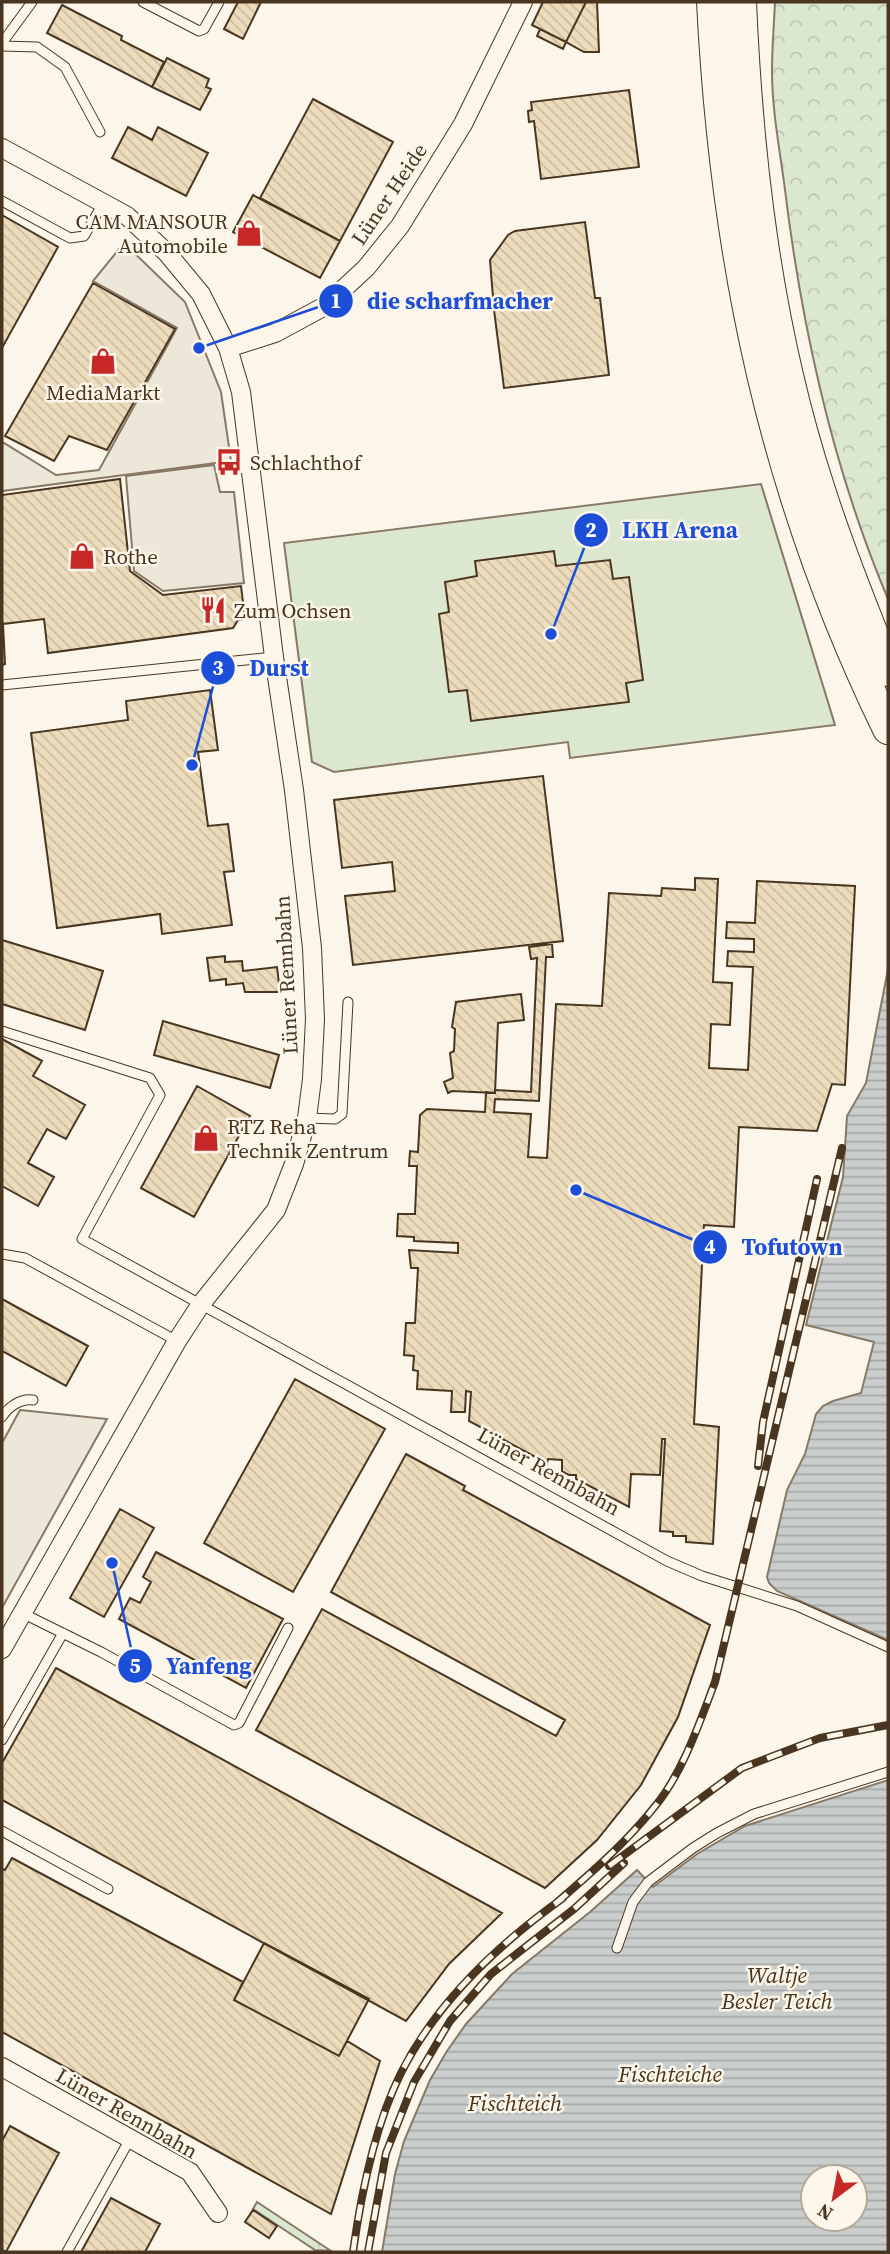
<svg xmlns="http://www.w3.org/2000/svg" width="890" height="2254" font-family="'Source Serif 4',serif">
  <defs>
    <pattern id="forest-crowns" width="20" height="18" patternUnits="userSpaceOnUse" patternTransform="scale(1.75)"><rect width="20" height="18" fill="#dce7d0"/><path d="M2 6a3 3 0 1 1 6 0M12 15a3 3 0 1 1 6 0" fill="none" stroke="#bec7b2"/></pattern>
    <pattern id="water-rules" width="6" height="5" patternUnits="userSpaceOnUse" patternTransform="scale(1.75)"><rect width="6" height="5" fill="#c9cecd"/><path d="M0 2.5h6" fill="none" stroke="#a5a8a6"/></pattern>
    <pattern id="building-back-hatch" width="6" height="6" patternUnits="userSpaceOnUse" patternTransform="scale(1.75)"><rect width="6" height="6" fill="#ecdcbc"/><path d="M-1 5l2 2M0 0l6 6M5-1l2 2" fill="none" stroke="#ccbda1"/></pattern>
  </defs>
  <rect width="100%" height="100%" fill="#fbf6e9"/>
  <path fill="url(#forest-crowns)" stroke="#887966" stroke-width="2" d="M775 2H888V599C832 467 801 324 784 182 779 146 772 108 772 71 772 48 774 25 775 2Z
    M257 2202 331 2251 315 2250 253 2209Z"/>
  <path fill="#dce7d0" stroke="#887966" stroke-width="2" d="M761 484 835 725 570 758 568 742 334 772 312 762 284 543Z"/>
  <path fill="#ede7d9" stroke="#887966" stroke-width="2" d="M124 243 185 302 221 392 231 461 2 491V444L4 443 56 475 99 470 177 328 93 281Z
    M214 465 220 492H234L244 583 163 591 134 571 126 476Z
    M20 1410 107 1419 2 1608V1443Z"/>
  <path fill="url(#water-rules)" stroke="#887966" stroke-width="2" fill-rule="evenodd" d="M888 969V1640L777 1591 769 1583 767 1577 787 1490 805 1454 816 1414 823 1406 833 1401 861 1393 874 1342 806 1325 843 1177 847 1116 866 1083Z
    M888 1780V2252H382L395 2174 404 2141 430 2080 447 2051 466 2024 512 1974 590 1912 637 1870 653 1887 697 1854 745 1826ZM813 2177H855V2219H813Z"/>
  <path fill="url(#building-back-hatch)" stroke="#4a3520" stroke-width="2" d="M238 2H261L243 39 224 29Z
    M543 2H586L566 42 532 25Z
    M586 2H597L599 52H584L566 42Z
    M62 5 122 36 121 40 164 62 152 87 47 33Z
    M540 29 566 42 563 49 537 36Z
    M167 58 209 79 206 87 211 89 200 110 152 87Z
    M629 90 639 167 541 179 534 121 529 122 528 111 532 110 531 102Z
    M313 99 393 142 340 241 260 198Z
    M128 127 152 140 158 127 208 153 186 196 112 158Z
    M253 195 340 241 320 278 233 232Z
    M2 215 58 247 2 348Z
    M585 222 595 298H600L609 375 504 388 494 310 490 260 508 235 515 231Z
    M93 283 175 329 107 450 69 436 54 461 5 436Z
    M120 479 130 571 163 595 241 586 245 619 238 620 233 628 48 653 44 619 3 624 5 664 2 665V495Z
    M554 551 556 566 610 560 613 579 629 577 643 680 626 683 629 702 471 721 467 690 449 692 439 614 449 612 445 582 477 576 475 561Z
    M210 690 218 750 198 752 208 826 228 824 234 871 224 872 232 925 162 934 160 914 57 928 31 733 128 720 126 701Z
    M543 776 563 941 353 965 345 896 395 891 392 862 342 868 334 800Z
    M695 878 718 879 713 982 732 983 730 1025 711 1024 709 1068 748 1070 753 967 727 966 728 951 754 952V939L726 938 727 922 755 923 757 881 855 886 845 1085 832 1084 817 1131 739 1127 734 1227 704 1225 694 1424 719 1427 713 1544 686 1542V1536H673V1532L660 1531 665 1439H662L660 1475 631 1474 629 1507 576 1479V1475H569L562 1471V1460L548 1459 546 1467 541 1466 539 1459 469 1421 471 1392 466 1391 465 1412H451L452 1391 417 1389 418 1371 413 1370 414 1356 404 1355 406 1323H415L418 1268H411L409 1250 458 1253V1243L414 1241V1237L397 1236 398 1214H415L417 1166H409L410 1151 418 1152 420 1115 427 1109 485 1112 486 1092 495 1093V1090L531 1092 537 958 531 959 529 947 552 944 553 957H546L539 1101 495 1099 494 1112 531 1114 528 1157 547 1158 556 1004 602 1006 609 893 661 896 662 888 695 890Z
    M2 940 103 971 85 1030 2 1004Z
    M225 956V962L242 961 243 971 277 967 280 992H245L243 983 226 985V979L210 981 207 958Z
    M521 994 524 1020 498 1023 495 1093 452 1091 448 1093 444 1082 453 1078 450 1053 454 1051 455 1029 452 1027 456 1002Z
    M163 1021 279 1055 270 1088 154 1055Z
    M2 1039 42 1061 33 1076 85 1105 66 1139 47 1129 28 1163 54 1177 38 1206 2 1186Z
    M197 1086 250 1116 194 1217 141 1188Z
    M2 1299 88 1346 66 1386 2 1351Z
    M295 1379 385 1429 293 1592 204 1543Z
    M406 1454 465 1486 463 1490 710 1625 678 1717 641 1785 597 1840 545 1888 256 1730 322 1609 556 1736 565 1720 331 1592Z
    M120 1509 154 1528 104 1617 70 1598Z
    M156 1552 283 1619 246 1688 119 1619 130 1598 140 1603 151 1582 143 1577Z
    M56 1668 502 1913 449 1964 406 2021 2 1800V1763Z
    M12 1858 243 1982 234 2000 339 2056 347 2041 380 2061 331 2214 2 2032V1869L5 1870Z
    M264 1943 369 1999 339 2056 234 2000Z
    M10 2126 59 2153 6 2252 2 2250V2141Z
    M111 2198 160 2224 145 2252H81Z
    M253 2210 277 2226 269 2238 245 2222Z"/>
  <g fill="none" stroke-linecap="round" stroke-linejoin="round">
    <defs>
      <path id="service" d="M143 2 199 31 204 29 219 2
        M2 43 32 2
        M2 46 37 47 65 67 100 132
        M2 201 70 238 84 236 104 202
        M2 685 274 657
        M2 1031 150 1078 160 1095 82 1239 667 1561 702 1576 797 1606 888 1647
        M307 1118 335 1119 342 1114 348 1002
        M2 1254 25 1258 177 1341
        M2 1417C8 1407 21 1398 33 1400
        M22 1613 101 1652 234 1725 239 1723 288 1628
        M2 1740 63 1633
        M2 1831 108 1889
        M617 1948 633 1902 648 1882 693 1848 717 1833 754 1814 888 1772
        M67 2252 130 2139"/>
      <path id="minor" d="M2 148 127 216 167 253 201 294 228 348 241 392 274 657 294 790 312 948 315 1019 312 1079 307 1118 294 1164 276 1210 201 1304 177 1341 2 1649
        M228 348 275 333 325 306 366 268 400 226 463 124 523 2
        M2 2067 190 2172 218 2213"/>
      <path id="motorway" d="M712 2C725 260 774 495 888 729
        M741 2C748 165 768 331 819 487 839 550 863 610 888 671"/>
    </defs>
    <use href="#service" stroke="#4a3520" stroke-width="11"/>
    <use href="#minor" stroke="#4a3520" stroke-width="20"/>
    <use href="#motorway" stroke="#4a3520" stroke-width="32"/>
    <use href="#service" stroke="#fbf6e9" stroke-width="9"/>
    <use href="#minor" stroke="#fbf6e9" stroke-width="18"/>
    <use href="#motorway" stroke="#fbf6e9" stroke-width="30"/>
    <defs>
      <path id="rail" d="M758 1466 763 1422 817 1179
        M609 1866 742 1768 820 1738 888 1725
        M555 1904C591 1873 627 1842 656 1805 683 1772 700 1721 715 1682L842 1148
        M353 2252C361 2194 375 2125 401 2073 437 2001 499 1944 563 1898
        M368 2252 386 2153 414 2082 450 2021 491 1974 574 1909 624 1863"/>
    </defs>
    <use href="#rail" stroke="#4a3520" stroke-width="8"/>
    <use href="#rail" stroke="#fbf6e9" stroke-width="5" stroke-dasharray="16" stroke-linecap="butt"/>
  </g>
  <defs>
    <symbol id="shop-bare" viewBox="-9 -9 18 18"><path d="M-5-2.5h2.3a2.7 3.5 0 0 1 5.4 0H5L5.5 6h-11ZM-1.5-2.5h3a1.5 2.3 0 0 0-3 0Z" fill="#c62828" stroke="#fbf6e9" stroke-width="2.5" paint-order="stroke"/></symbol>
    <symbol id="bus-bare" viewBox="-9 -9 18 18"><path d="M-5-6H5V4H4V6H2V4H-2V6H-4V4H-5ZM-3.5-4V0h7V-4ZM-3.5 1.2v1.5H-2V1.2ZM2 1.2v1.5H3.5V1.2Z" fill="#c62828" stroke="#fbf6e9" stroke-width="2.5" paint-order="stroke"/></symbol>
    <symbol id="restaurant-bare" viewBox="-9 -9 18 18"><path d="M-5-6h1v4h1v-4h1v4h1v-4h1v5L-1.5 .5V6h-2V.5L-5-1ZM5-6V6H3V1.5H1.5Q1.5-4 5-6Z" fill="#c62828" stroke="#fbf6e9" stroke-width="2.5" paint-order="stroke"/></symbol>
  </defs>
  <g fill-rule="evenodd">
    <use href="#shop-bare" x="230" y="214" width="38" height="38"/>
    <use href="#shop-bare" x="84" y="342" width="38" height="38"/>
    <use href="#bus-bare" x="210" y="443" width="38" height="38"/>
    <use href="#shop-bare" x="63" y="537" width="38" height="38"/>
    <use href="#restaurant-bare" x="194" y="591" width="38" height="38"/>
    <use href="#shop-bare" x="187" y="1119" width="38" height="38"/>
  </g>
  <g text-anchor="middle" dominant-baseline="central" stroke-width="5" stroke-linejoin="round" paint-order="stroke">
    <g font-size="21" fill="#4a3520" stroke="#fbf6e9">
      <text transform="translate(389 194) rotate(-56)">Lüner Heide</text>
      <text transform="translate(286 975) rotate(-93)">Lüner Rennbahn</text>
      <text transform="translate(549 1471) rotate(29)">Lüner Rennbahn</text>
      <text transform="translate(127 2113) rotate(30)">Lüner Rennbahn</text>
    </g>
    <g font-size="21" fill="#4a3520" stroke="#fbf6e9" text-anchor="start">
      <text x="228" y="221" text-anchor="end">CAM MANSOUR<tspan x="228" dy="24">Automobile</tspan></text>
      <text x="103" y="392" text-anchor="middle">MediaMarkt</text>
      <text x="250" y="462">Schlachthof</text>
      <text x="103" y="556">Rothe</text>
      <text x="234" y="610">Zum Ochsen</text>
      <text x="227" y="1126">RTZ Reha<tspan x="227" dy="24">Technik Zentrum</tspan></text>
    </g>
    <g font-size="23" font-style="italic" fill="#4a3520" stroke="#fbf6e9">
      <text x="777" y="1975">Waltje<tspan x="777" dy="26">Besler Teich</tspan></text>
      <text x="670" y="2074">Fischteiche</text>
      <text x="515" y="2103">Fischteich</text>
    </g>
  </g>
  <path fill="none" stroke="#1d4ed8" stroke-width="2.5" d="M199 348L336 301M551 634L591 530M192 765L218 668M576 1190L710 1247M112 1563L135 1666"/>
  <g fill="#1d4ed8" stroke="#fbf6e9" stroke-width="2.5">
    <circle cx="199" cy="348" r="7"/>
    <circle cx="551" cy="634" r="7"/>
    <circle cx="192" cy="765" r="7"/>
    <circle cx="576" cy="1190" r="7"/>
    <circle cx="112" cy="1563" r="7"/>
    <circle cx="336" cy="301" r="18"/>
    <circle cx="591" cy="530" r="18"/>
    <circle cx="218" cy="668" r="18"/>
    <circle cx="710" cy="1247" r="18"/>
    <circle cx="135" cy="1666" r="18"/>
  </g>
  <g font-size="21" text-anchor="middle" font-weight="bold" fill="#fff">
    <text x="336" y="308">1</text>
    <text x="591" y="537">2</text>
    <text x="218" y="675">3</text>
    <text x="710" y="1254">4</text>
    <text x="135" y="1673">5</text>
  </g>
  <g font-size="23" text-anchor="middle" font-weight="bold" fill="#1d4ed8" stroke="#fbf6e9" stroke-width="5" stroke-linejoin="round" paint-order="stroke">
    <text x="460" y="309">die scharfmacher</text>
    <text x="680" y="538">LKH Arena</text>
    <text x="279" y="676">Durst</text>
    <text x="792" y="1255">Tofutown</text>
    <text x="209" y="1674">Yanfeng</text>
  </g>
  <rect width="890" height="2254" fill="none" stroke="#4a3520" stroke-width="7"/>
  <g transform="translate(834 2198) rotate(212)"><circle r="33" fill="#fbf6e9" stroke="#b4a999" stroke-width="2"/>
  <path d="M0-5L12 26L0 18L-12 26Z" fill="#c62828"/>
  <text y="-10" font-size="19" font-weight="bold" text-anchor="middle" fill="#4a3520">N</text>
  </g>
</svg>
